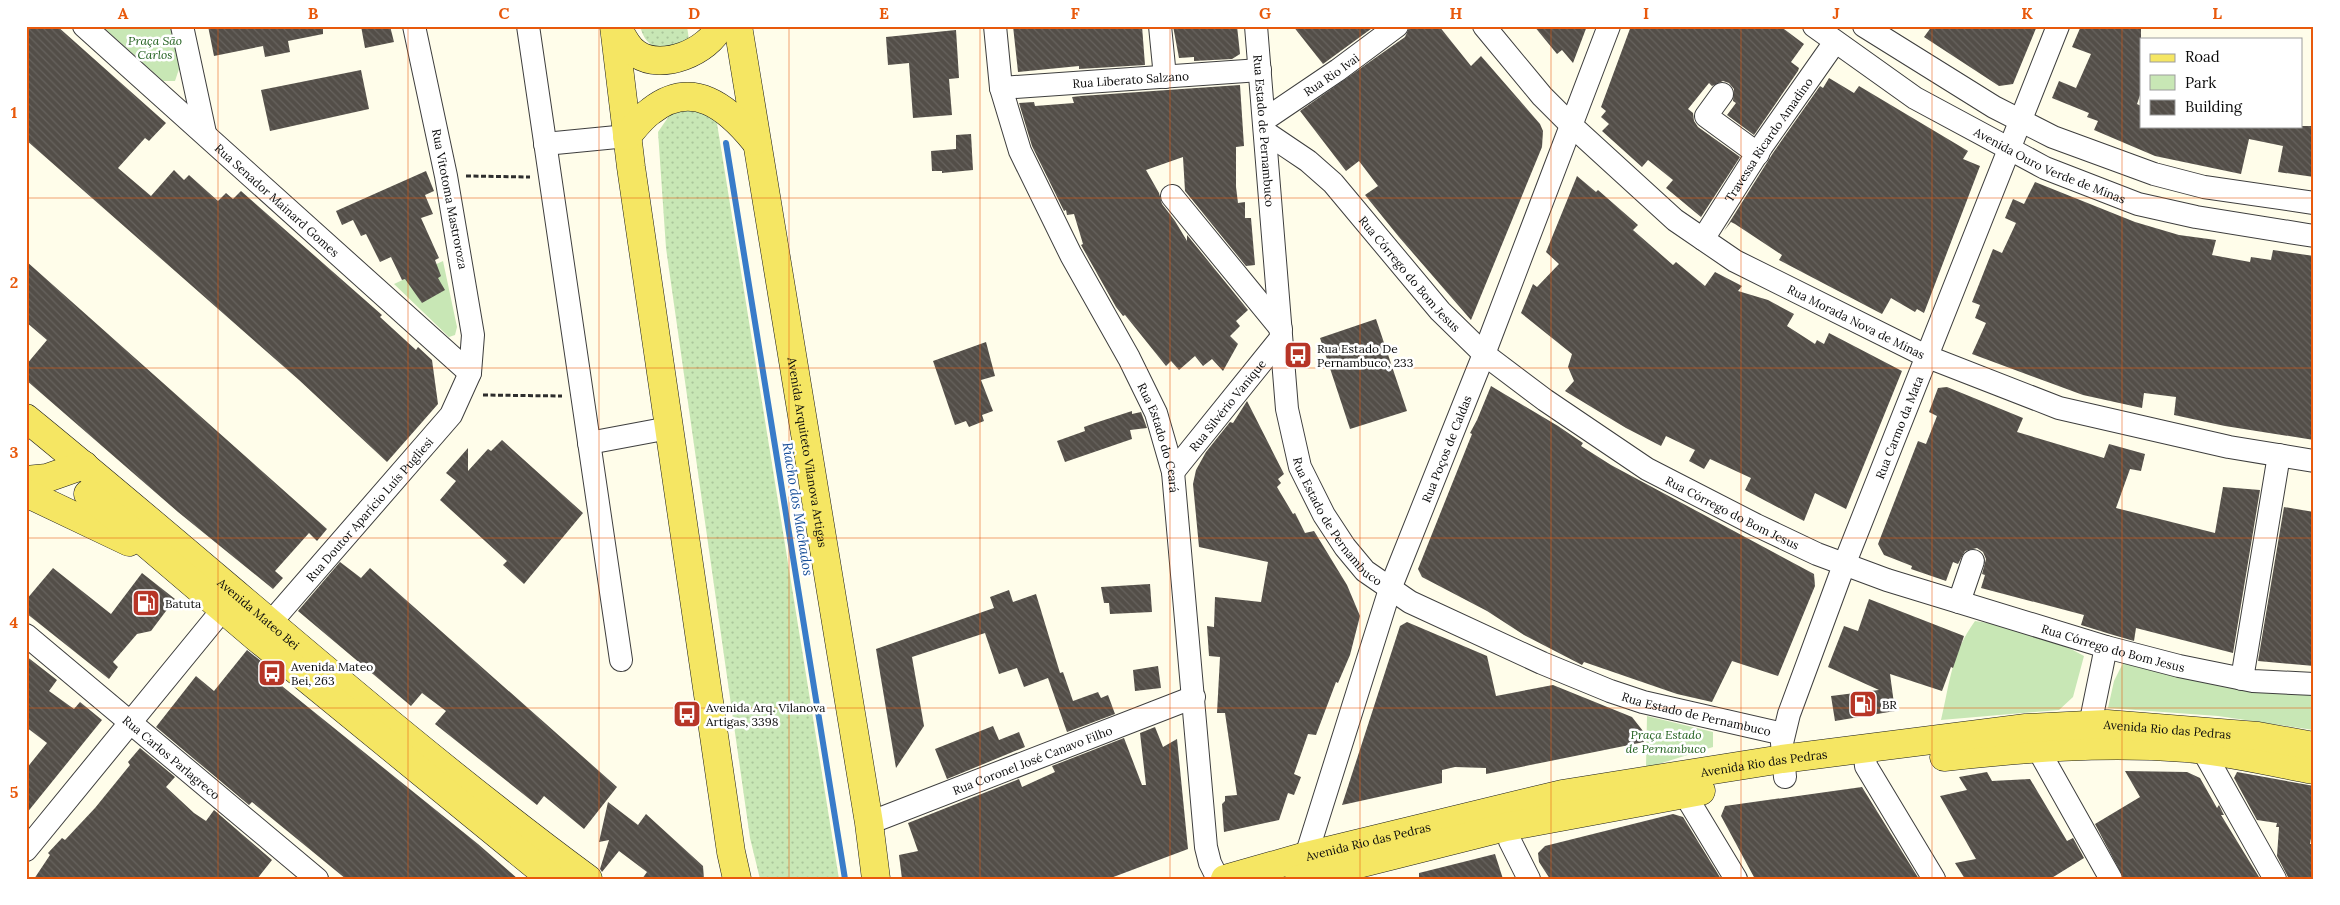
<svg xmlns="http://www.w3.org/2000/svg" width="2340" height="905" font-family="Lora,serif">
  <defs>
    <pattern id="grass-dots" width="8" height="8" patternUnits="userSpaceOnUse" patternTransform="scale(1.25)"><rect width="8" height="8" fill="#c8e7b5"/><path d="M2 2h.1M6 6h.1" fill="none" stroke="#aac59a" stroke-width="1.8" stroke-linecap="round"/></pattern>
    <pattern id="building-back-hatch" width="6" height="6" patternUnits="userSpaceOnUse" patternTransform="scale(1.25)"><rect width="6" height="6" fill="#534e48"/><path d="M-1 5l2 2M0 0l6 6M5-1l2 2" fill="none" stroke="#67635e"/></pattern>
  </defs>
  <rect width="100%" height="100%" fill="#fffdea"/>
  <path fill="url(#grass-dots)" d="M640 26H687L690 47C668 50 647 54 640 26Z
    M683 109 715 111 839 879H760L750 838 666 248 658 132 669 116Z"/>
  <path fill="#c8e7b5" d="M102 26H171L180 66 175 81H163Z
    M443 261 457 327 455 335 449 337 394 284Z
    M1975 621C2013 626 2051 637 2084 656L2073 697 2059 710 1941 720C1950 683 1951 654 1975 621Z
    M2125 659 2314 691V730L2218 716 2108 708 2114 681Z
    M1647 716 1713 732V747L1646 768Z"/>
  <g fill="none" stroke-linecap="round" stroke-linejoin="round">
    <path stroke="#397cc9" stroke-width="6" d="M726 143 845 879"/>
  </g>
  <path fill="url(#building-back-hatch)" d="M26 26H57L166 123 149 141 145 138 118 168 151 196 174 170 184 180 189 175 218 201 226 193 233 199 241 191 382 315 380 317 416 350 418 347 432 360 438 404 387 462 299 380 26 140Z
    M208 26H323V34L288 41 290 52 265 57 263 46 214 56Z
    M361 26H390L394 42 365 48Z
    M1013 26H1142L1145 65 1079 69V66L1018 72Z
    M1173 26H1237L1240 54 1232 59 1194 61V57L1179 58Z
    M1293 26H1375L1323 64Z
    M1410 26H1439L1471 66 1481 56 1540 124 1543 131 1542 147 1471 320 1399 237 1365 195 1378 186 1359 161 1346 171 1300 111 1405 37Z
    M1534 26H1587L1573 63 1562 50 1557 54Z
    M1631 26H1780L1804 44 1791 62 1799 68 1798 71 1754 135 1727 115 1736 103 1733 101 1734 89 1729 83 1723 81 1712 86 1709 83 1688 109 1693 113 1694 121 1698 127 1740 157 1701 217 1666 188 1673 180 1648 160 1642 167 1602 131 1609 124 1601 117 1606 111 1601 107Z
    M1932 26H2037L2013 84 1999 86 1924 37Z
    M2081 26H2141V92L2137 104 2141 106V126H2314V177L2278 172 2283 146 2249 139 2241 174 2155 156 2094 130 2098 121 2087 117 2089 113 2052 98 2059 81 2076 88 2091 54 2072 47Z
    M956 30 959 78 949 79 952 115 913 118 909 63 888 65 886 37Z
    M361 70 369 109 270 131 261 90Z
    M1829 78 1854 93 1859 86 1968 151 1963 159 1980 166 1924 313 1917 309 1915 312 1891 298 1882 314 1779 260 1782 255 1735 224 1731 222 1724 231 1773 153 1820 86 1823 88Z
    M1240 85 1244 146 1236 147V187L1238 203 1245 202V218H1251L1255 265 1246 266 1185 191 1183 157 1146 170 1159 193 1162 204 1175 221 1187 241V235L1248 310 1236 321 1240 326 1230 336 1238 344 1223 371 1212 359 1203 366 1195 356 1179 370 1171 361 1166 366 1125 315 1123 316 1116 307 1081 245 1083 244 1074 214 1067 215 1066 210 1064 211 1032 146 1019 103 1034 102 1035 106 1074 103 1072 97 1081 96Z
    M971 134 973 170 942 173V171H932L931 151 956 149V135Z
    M426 171 434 191 425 195 433 214 421 218 439 258 435 260 441 276 438 278 445 290 422 303 405 279 402 280 391 257 380 262 366 234 361 236 353 220 342 225 336 211Z
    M1577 176 1596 192 1598 190 1638 225 1633 230 1673 265 1676 262 1705 286 1715 272 1742 286 1738 291 1768 300 1794 314 1787 326 1815 344 1817 340 1824 344 1829 333 1902 371 1846 509 1815 493 1804 521 1745 490 1751 478 1710 459 1704 469 1689 461 1695 450 1666 436 1661 446 1626 428 1565 391 1574 381 1568 367 1572 354 1521 313 1533 284 1537 287 1559 264 1546 252Z
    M2035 182 2135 222 2179 235 2216 240 2212 255 2250 262 2251 257 2271 260 2273 250 2314 256V440L2225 426 2174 415 2176 397 2144 393 2142 408 2083 395 1972 354 1986 323 1975 318 1980 305 1972 302 1993 249 2002 253 2016 223 2005 218 2013 199 2024 204Z
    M26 261 327 529 317 541 309 533 275 571 283 578 273 589 178 512 26 380V365L47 340 26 322Z
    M1376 319 1407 411 1350 429 1320 338Z
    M986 342 995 376 981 380 993 411 982 415 984 421 969 427 966 421 955 425 933 361Z
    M1491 386 1558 426 1583 443 1581 446 1611 465 1814 574 1815 586 1778 676 1732 661 1712 702 1677 694 1584 662 1582 665 1524 635 1487 611 1422 577 1418 569 1472 434 1470 433 1477 420Z
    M1947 387 2023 418 2017 432 2104 458 2109 444 2145 454 2141 471 2130 469 2116 508 2215 533 2223 487 2260 490 2233 653 2136 628 2134 641 2110 634 2081 625 2084 615 1981 588 1985 575 1982 574 1986 559 1983 552 1977 548 1965 551 1958 564 1953 562 1946 581 1911 569 1912 566 1884 555 1878 544 1918 441 1926 444 1937 416 1929 412 1938 388Z
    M1247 401 1284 474 1278 479 1281 483 1277 487 1293 514 1295 513 1305 533 1314 531 1347 585 1360 616 1350 655 1338 683 1336 682 1316 735 1308 734 1294 774 1301 777 1294 795 1288 793 1279 820 1224 832 1222 804 1225 801V796L1237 795 1225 713H1217L1220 657 1209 656 1207 626 1214 627 1215 597 1261 602 1268 562 1199 547 1193 484 1196 470 1206 452 1230 422 1233 423Z
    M1132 411V414L1141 412 1147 428 1130 430 1132 439 1065 462 1057 441 1085 431 1084 427 1095 423Z
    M502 440 583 513 524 584 503 565 507 561 440 500 456 481 446 473 468 448V471L488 449 491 451Z
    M2284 507 2314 512V666L2258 661Z
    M340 562 361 578 370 568 617 787 584 829 544 796 537 805 435 724 446 711 422 693 411 706 298 611Z
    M53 568 111 614 142 573 175 599 151 631 137 634 113 662 118 667 109 679 26 613V600Z
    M1150 584 1152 612 1110 614 1109 603H1104L1101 587Z
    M1009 590 1013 602 1036 594 1060 673 1063 672 1073 701 1098 692 1101 698 1108 695 1115 714 1067 732 1048 678 1024 687 1017 668 999 674 985 633 912 657 924 726 896 768 876 649 994 608 990 597Z
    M1869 599 1964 636 1953 668 1951 667 1942 691 1890 674 1895 711 1835 721 1831 696 1879 690 1828 667 1844 626 1858 631Z
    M1407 622 1487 656 1496 696 1553 685 1632 717 1643 731 1644 742 1486 774V768L1455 767 1442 770V783L1342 805 1400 626Z
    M247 650 271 669 267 674 478 844 518 879H346L252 802 249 805 156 727 196 676 214 691Z
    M26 656 57 680 49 691 74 709 80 702 102 720 26 814V769L47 743 26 727Z
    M1158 666 1161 688 1135 691 1133 670Z
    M993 726 999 740 1019 732 1025 747 947 779 935 749Z
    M1155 727 1163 747 1177 739 1188 849 1108 879H902L899 855 918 851 908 823 1019 779 1022 787 1055 772 1052 766 1124 738 1142 785H1146L1140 733Z
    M140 748 175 777 166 787 194 813 206 821 214 810 272 860 257 879H34L50 855 48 853 62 838 65 840 95 808 130 765 128 762Z
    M2125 771 2187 772 2200 778 2217 808 2219 805 2224 815H2221L2259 877 2124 879 2095 824 2140 797Z
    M1987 772 1992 781 2030 779 2067 841 2073 838 2084 858 2050 879H1965L1955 863 1976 859 1940 796 1967 790 1959 777Z
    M2237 772 2314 786V821L2310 844H2314V879H2289L2277 856 2279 827H2276L2277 823 2257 820 2234 778Z
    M1862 787 1919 879H1755L1721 816 1725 806Z
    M608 802 638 825 646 814 703 866 704 879H642L647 872 619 851 602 872 600 869 609 840 599 842Z
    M1673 814 1683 817 1721 879H1550L1539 862 1538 853 1545 846Z
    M1495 854 1503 879H1419V873Z"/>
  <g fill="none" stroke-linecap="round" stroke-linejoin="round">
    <defs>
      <g id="minor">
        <path id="s1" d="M84 26 470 373"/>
        <path d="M182 26 205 133"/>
        <path d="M528 26 621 660"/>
        <path id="s2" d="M995 26 1001 88 1020 151 1071 255 1129 358 1156 413 1173 472 1206 847 1210 863 1218 879"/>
        <path d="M1160 26 1165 77"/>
        <path id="s3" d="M1256 26 1287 409 1300 467 1324 515 1345 547 1365 571 1410 602 1542 663 1610 691 1643 702 1783 734"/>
        <path id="s4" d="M1484 26 1542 96 1571 125 1675 220 1735 261 1928 357 2059 408 2229 447 2314 461"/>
        <path id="s5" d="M1814 26 1915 98 2045 168 2138 204 2196 217 2314 236"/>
        <path d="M1864 26 1994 107 2053 137 2154 174 2204 187 2314 203"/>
        <path id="s6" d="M1001 88 1260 70"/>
        <path d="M1722 94 1706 116 1758 154"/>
        <path id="s7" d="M1264 120 1338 70 1397 26"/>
        <path id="s8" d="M1265 132 1308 161 1333 183 1440 311 1484 354 1545 400 1647 469 1756 525 1817 554 1887 580 2106 647 2179 666 2253 681 2314 684"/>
        <path d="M545 144 627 136"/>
        <path d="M1172 196 1281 329"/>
        <path id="s9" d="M1703 239 1762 146 1835 42"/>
        <path d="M589 443 669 428"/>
        <path id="s10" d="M1173 472 1281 338"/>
        <path d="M1959 602 1973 561"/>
        <path id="s11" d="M26 635 317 879"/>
        <path id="s12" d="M259 636 451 415 470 373 473 335 446 176 414 26"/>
        <path d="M2242 679 2279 455"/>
        <path d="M2090 725 2106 647"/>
        <path d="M2030 735 2111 879"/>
        <path d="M2196 738 2275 879"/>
        <path d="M1864 748 1866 766 1934 879"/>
        <path id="s13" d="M1785 777 1782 743 1789 714 1844 565 2058 26"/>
        <path d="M1682 778 1684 793 1736 879"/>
        <path d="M1503 811 1510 841 1529 879"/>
        <path id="s14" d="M869 823 1194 697"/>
        <path d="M26 850 233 597"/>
        <path id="s15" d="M1306 871V856L1390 589 1484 354 1609 26"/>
      </g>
      <g id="major">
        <path d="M614 26 631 167 731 852 737 879"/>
        <path d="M617 26C622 36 627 48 637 54 662 71 708 52 720 26"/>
        <path id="s16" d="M738 26 869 823 876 879"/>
        <path d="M627 136C634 128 642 117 651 111 693 78 728 108 755 141"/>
        <path id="s17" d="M26 418C214 571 393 735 588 879"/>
        <path d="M26 480 47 478 84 465"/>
        <path d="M26 493 129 542"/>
        <path d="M88 494 257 638 552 879"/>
        <path d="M1944 757C2026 748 2103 742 2186 748 2226 751 2274 763 2314 770"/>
        <path id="s18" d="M1225 879 1306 856 1562 794 1782 759 2026 728 2107 724 2258 736 2314 746"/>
        <path d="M1299 879 1506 827 1701 791"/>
      </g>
    </defs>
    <use href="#minor" stroke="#3e3e3e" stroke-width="24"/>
    <use href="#major" stroke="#1c1c1c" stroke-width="29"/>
    <path stroke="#2d2d2d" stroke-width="3" stroke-dasharray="5 2.5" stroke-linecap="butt" d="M466 176 530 177
      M483 395 562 396"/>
    <use href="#minor" stroke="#fff" stroke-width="22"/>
    <use href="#major" stroke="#f5e663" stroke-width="28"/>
  </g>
  <path fill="none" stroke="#e8590c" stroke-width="1" stroke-opacity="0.55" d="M218 26V879M408 26V879M599 26V879M789 26V879M980 26V879M1170 26V879M1360 26V879M1551 26V879M1741 26V879M1932 26V879M2122 26V879M26 198H2314M26 368H2314M26 538H2314M26 708H2314"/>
  <defs>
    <symbol id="bus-square" viewBox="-11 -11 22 22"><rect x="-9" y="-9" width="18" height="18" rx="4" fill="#b73527" stroke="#fff"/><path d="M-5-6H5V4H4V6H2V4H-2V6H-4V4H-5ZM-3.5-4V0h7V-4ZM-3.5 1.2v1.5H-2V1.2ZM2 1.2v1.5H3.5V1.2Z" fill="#fff"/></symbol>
    <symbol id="fuel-square" viewBox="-11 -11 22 22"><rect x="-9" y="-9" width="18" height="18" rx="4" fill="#b73527" stroke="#fff"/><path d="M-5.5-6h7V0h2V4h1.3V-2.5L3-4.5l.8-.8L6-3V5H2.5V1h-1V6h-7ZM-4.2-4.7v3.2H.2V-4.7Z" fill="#fff"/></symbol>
  </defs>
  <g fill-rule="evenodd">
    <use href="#bus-square" x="1282" y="339" width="32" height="32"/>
    <use href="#fuel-square" x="130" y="587" width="32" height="32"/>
    <use href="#bus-square" x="256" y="657" width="32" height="32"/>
    <use href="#fuel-square" x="1847" y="688" width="32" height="32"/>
    <use href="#bus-square" x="671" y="698" width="32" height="32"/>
  </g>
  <g text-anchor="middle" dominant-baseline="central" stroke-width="5" stroke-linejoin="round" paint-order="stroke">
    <g font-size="12" font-style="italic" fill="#22601e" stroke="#fff">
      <text x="155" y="40">Praça São<tspan x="155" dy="14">Carlos</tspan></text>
      <text x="1666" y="734">Praça Estado<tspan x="1666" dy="14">de Pernanbuco</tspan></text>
    </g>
    <g font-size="12" fill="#0b0b0b" stroke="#fff">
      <text stroke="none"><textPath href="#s7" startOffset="81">Rua Rio Ivai</textPath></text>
      <text stroke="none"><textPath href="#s6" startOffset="130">Rua Liberato Salzano</textPath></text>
      <text stroke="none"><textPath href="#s3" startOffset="105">Rua Estado de Pernambuco</textPath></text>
      <text stroke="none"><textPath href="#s9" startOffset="119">Travessa Ricardo Amadino</textPath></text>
      <text stroke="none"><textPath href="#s5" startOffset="275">Avenida Ouro Verde de Minas</textPath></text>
      <text stroke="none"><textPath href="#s1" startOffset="260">Rua Senador Mainard Gomes</textPath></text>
      <text transform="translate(450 199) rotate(79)">Rua Vitotoma Mastroroza</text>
      <text stroke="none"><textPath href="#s8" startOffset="204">Rua Córrego do Bom Jesus</textPath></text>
      <text stroke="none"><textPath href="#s4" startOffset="481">Rua Morada Nova de Minas</textPath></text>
      <text stroke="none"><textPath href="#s10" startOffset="86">Rua Silvério Vanique</textPath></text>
      <text stroke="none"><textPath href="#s13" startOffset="371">Rua Carmo da Mata</textPath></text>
      <text stroke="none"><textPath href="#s2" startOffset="448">Rua Estado do Ceará</textPath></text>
      <text stroke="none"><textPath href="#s15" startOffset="446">Rua Poços de Caldas</textPath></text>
      <text stroke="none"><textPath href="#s16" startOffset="432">Avenida Arquiteto Vilanova Artigas</textPath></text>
      <text stroke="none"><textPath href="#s12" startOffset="168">Rua Doutor Aparício Luís Pugliesi</textPath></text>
      <text stroke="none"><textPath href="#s8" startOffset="609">Rua Córrego do Bom Jesus</textPath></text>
      <text stroke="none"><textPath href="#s3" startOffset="510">Rua Estado de Pernambuco</textPath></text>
      <text stroke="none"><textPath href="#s17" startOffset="304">Avenida Mateo Bei</textPath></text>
      <text stroke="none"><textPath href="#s8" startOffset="1014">Rua Córrego do Bom Jesus</textPath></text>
      <text stroke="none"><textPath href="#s3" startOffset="930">Rua Estado de Pernambuco</textPath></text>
      <text stroke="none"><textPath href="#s18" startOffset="958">Avenida Rio das Pedras</textPath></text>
      <text stroke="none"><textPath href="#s11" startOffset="190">Rua Carlos Parlagreco</textPath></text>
      <text stroke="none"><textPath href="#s14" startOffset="175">Rua Coronel José Canavo Filho</textPath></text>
      <text stroke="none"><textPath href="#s18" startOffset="552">Avenida Rio das Pedras</textPath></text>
      <text stroke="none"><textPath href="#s18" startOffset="148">Avenida Rio das Pedras</textPath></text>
    </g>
    <g font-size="12" fill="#0b0b0b" stroke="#fff" text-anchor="start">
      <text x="1317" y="348">Rua Estado De<tspan x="1317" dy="14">Pernambuco, 233</tspan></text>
      <text x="165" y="603">Batuta</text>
      <text x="291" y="666">Avenida Mateo<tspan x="291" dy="14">Bei, 263</tspan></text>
      <text x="1882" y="704">BR</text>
      <text x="706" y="707">Avenida Arq. Vilanova<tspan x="706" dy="14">Artigas, 3398</tspan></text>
    </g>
    <g font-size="14" font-style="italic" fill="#184f99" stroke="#fff">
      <text transform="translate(798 509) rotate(81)">Riacho dos Machados</text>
    </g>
  </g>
  <rect width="2340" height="905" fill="none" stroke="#ffffff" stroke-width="55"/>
  <rect x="2140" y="38" width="162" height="90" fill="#ffffff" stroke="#9d9d9d"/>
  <rect x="2150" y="54" width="25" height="8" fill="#f5e663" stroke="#9d9d9d"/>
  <text x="2185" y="62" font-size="15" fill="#0b0b0b">Road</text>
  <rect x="2150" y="75" width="25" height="15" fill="#c8e7b5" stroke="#9d9d9d"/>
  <text x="2185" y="88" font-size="15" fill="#0b0b0b">Park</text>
  <rect x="2150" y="100" width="25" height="15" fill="url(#building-back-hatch)" stroke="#9d9d9d"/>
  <text x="2185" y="112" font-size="15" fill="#0b0b0b">Building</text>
  <rect x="28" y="28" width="2284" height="850" fill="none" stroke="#e8590c" stroke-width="2"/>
  <g font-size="16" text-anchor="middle" font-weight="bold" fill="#e8590c">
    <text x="123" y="19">A</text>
    <text x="313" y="19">B</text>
    <text x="504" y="19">C</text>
    <text x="694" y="19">D</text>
    <text x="884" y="19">E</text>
    <text x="1075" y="19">F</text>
    <text x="1265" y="19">G</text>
    <text x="1456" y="19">H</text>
    <text x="1646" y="19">I</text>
    <text x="1836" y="19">J</text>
    <text x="2027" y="19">K</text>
    <text x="2217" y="19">L</text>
    <text x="14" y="118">1</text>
    <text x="14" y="288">2</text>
    <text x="14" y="458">3</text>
    <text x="14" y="628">4</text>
    <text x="14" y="798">5</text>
  </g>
</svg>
